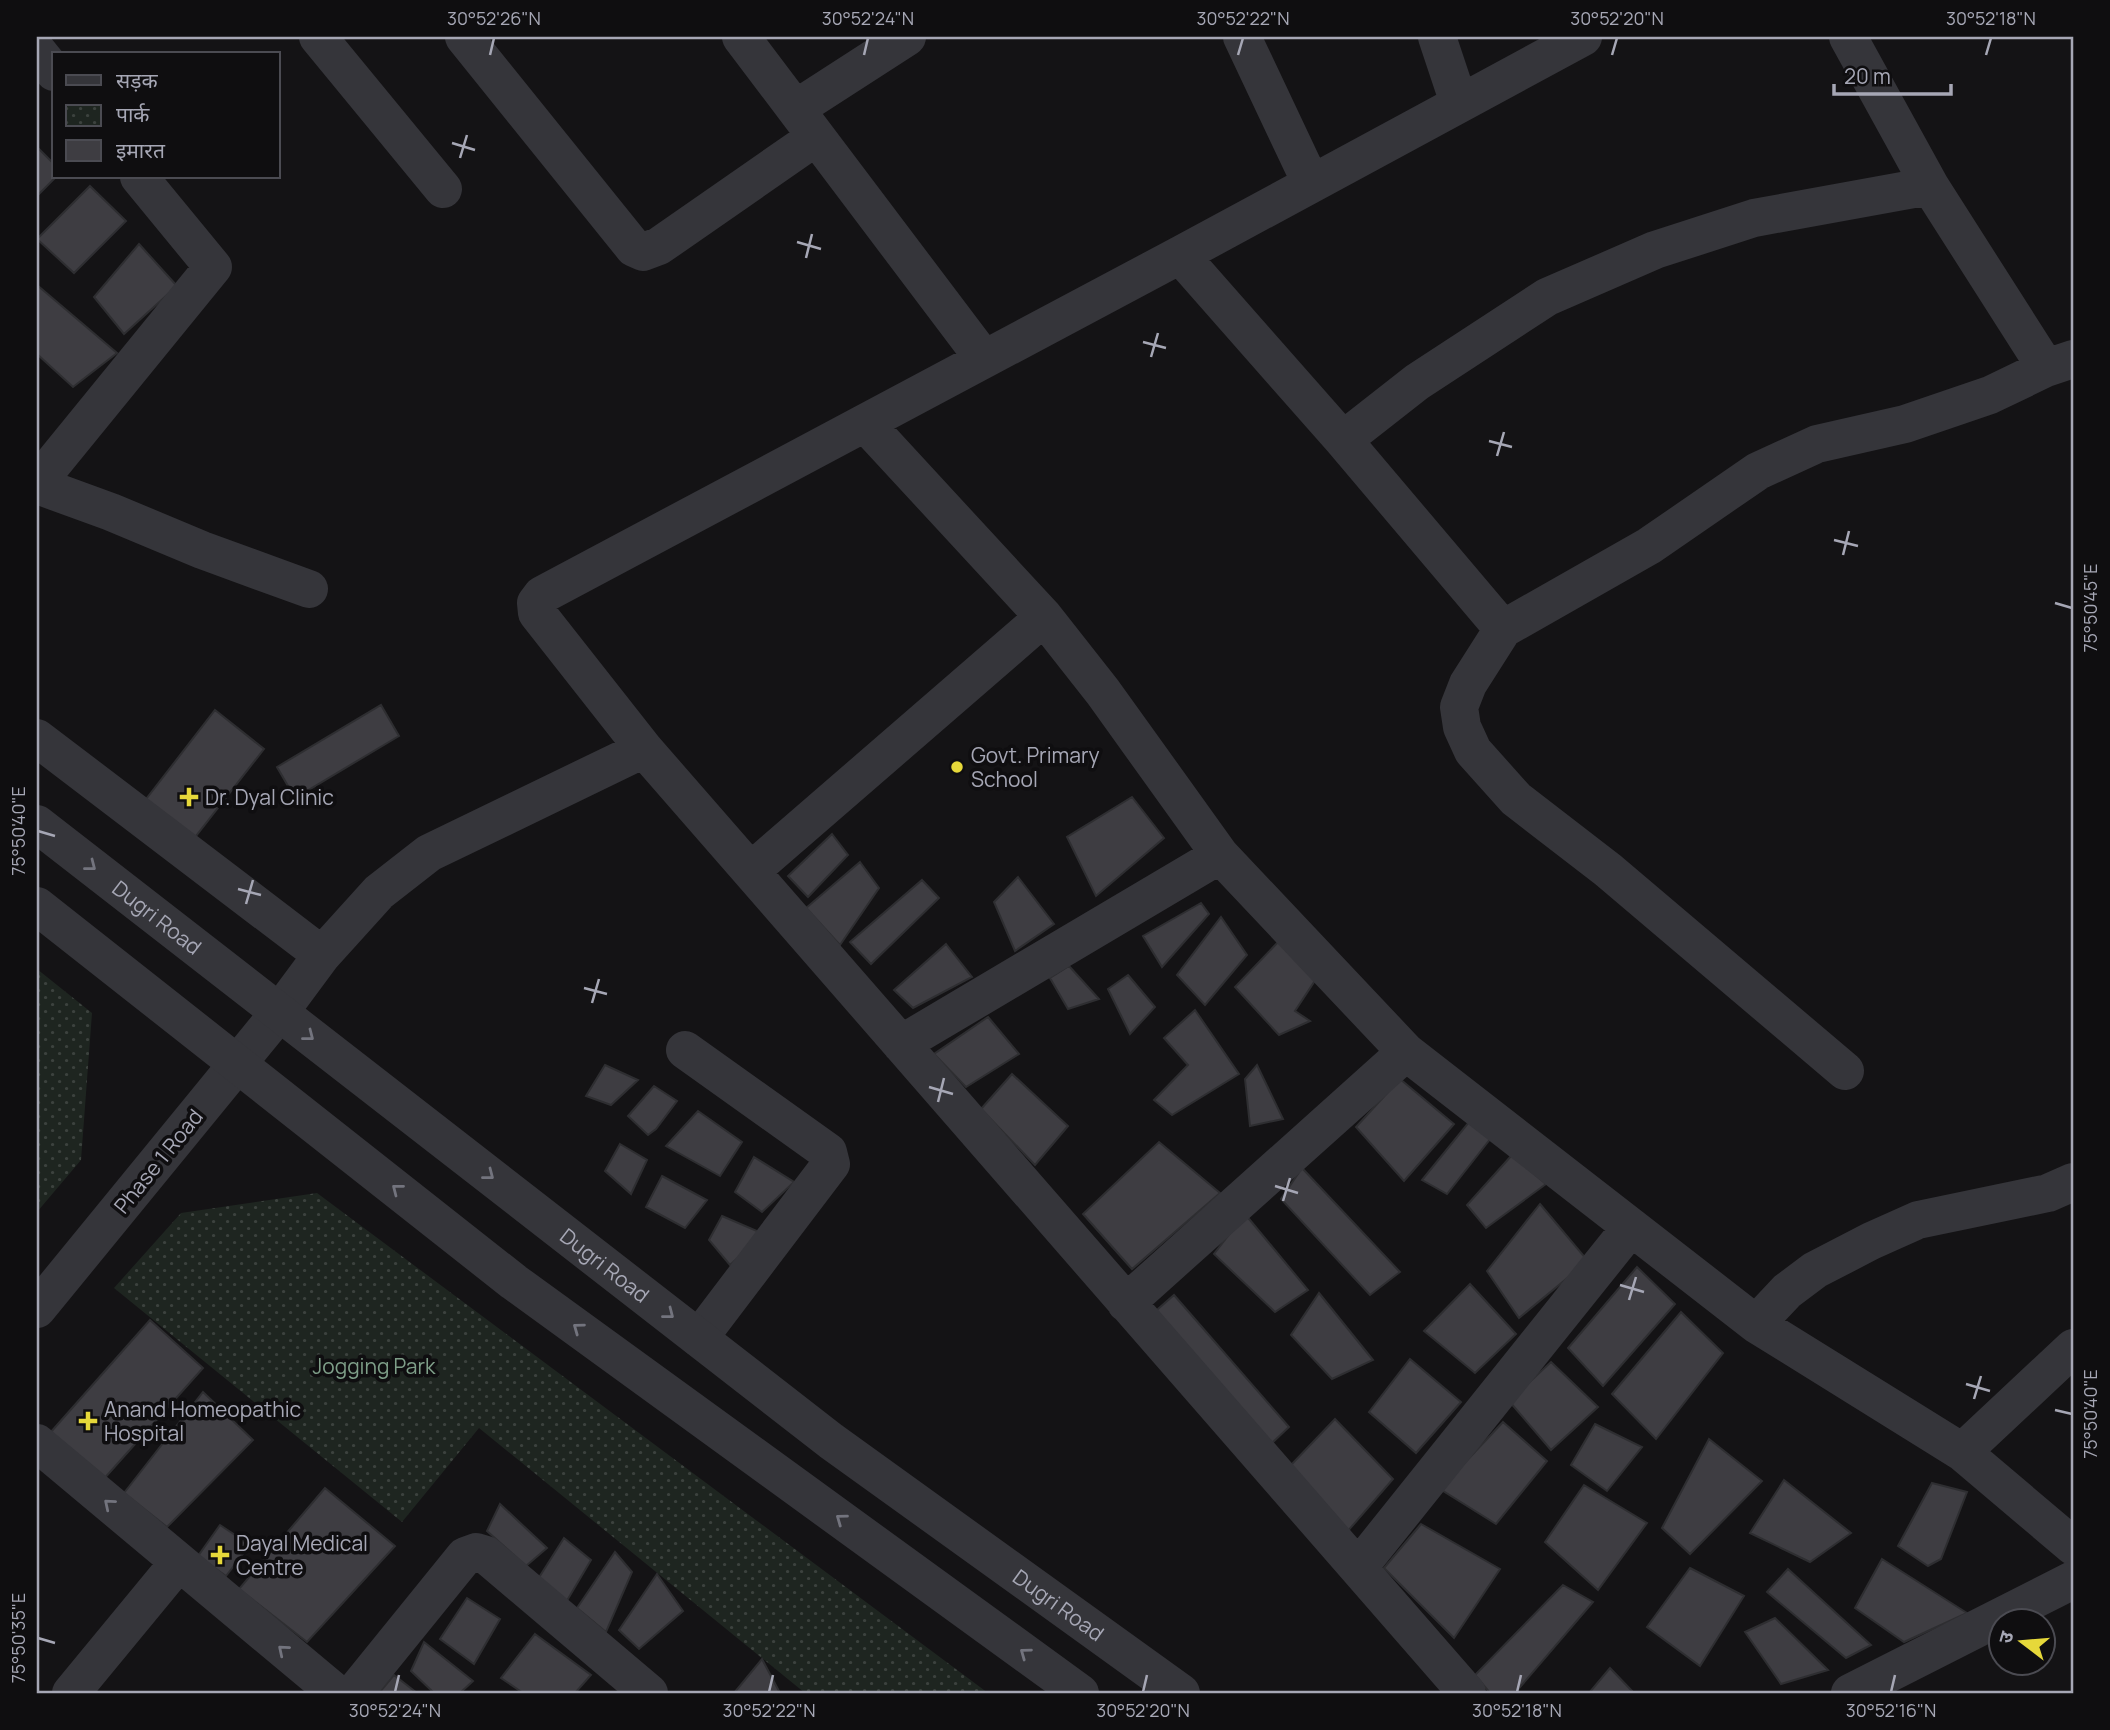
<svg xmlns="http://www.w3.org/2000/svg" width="2110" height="1730" font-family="Manrope,'Noto Sans Devanagari',sans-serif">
  <defs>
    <pattern id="park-dots" width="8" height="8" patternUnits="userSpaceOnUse" patternTransform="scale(1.75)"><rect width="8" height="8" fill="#1e2520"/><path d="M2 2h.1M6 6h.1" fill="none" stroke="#3c423e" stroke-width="1.8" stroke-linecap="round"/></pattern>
  </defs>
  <rect width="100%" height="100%" fill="#141315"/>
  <path fill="url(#park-dots)" d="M37 969 92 1013 81 1160 37 1212Z
    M317 1193 988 1693H805L479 1428 402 1522 114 1288 181 1213Z"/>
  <path fill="#3e3d42" stroke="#2e2e31" stroke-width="2" d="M37 147 54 164 56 177 37 196Z
    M90 186 126 221 74 273 37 239Z
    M139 244 177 286 124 334 94 297Z
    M37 285 117 353 73 387 37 354Z
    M381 705 399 736 295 798 277 767Z
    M215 710 264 749 192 841 143 803Z
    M1132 797 1164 838 1096 896 1067 837Z
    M832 834 848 855 808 897 788 876Z
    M860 862 879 888 840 945 806 908Z
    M1018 877 1054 924 1015 951 994 902Z
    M922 880 939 898 871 964 850 942Z
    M1201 903 1209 914 1162 967 1143 936Z
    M1221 917 1247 955 1205 1005 1177 975Z
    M1280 940 1316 979 1295 1011 1310 1021 1279 1035 1235 987Z
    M946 944 972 977 913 1008 894 990Z
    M1069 966 1099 999 1068 1009 1050 978Z
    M1128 975 1155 1007 1130 1034 1108 989Z
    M1195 1010 1239 1074 1172 1115 1154 1100 1188 1065 1164 1038Z
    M988 1017 1019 1054 966 1087 934 1054Z
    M605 1065 638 1080 611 1105 586 1096Z
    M1257 1065 1283 1119 1250 1126 1245 1079Z
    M1012 1074 1068 1126 1035 1165 981 1109Z
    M1400 1079 1454 1124 1404 1181 1356 1127Z
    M654 1086 677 1101 656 1129 648 1135 628 1116Z
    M698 1111 742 1142 720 1176 666 1146Z
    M1469 1122 1491 1138 1447 1194 1422 1180Z
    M1159 1142 1220 1193 1132 1269 1083 1214Z
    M620 1144 647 1160 631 1194 605 1171Z
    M1512 1155 1546 1184 1486 1228 1467 1205Z
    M754 1157 794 1182 762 1212 735 1192Z
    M1302 1168 1400 1272 1370 1295 1281 1199Z
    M662 1176 707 1200 685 1228 646 1207Z
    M1540 1204 1588 1261 1519 1318 1487 1271Z
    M1245 1214 1308 1290 1275 1312 1214 1254Z
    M722 1216 764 1234 730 1265 709 1240Z
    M1637 1267 1675 1304 1603 1386 1568 1348Z
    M1470 1284 1516 1334 1475 1373 1424 1331Z
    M1319 1293 1373 1360 1332 1379 1291 1335Z
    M1174 1295 1289 1427 1272 1443 1151 1315Z
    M1681 1312 1723 1353 1656 1439 1612 1394Z
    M150 1320 203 1368 102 1481 50 1433Z
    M1410 1359 1461 1402 1416 1453 1369 1412Z
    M1551 1362 1598 1407 1551 1450 1509 1401Z
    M203 1392 253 1440 167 1527 124 1493Z
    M1335 1419 1393 1479 1347 1532 1290 1466Z
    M1503 1422 1547 1461 1496 1524 1440 1489Z
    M1595 1424 1642 1447 1607 1491 1571 1465Z
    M1709 1439 1762 1481 1690 1554 1662 1528Z
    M1784 1480 1851 1533 1810 1562 1750 1533Z
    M1932 1483 1967 1492 1941 1559 1928 1566 1898 1546Z
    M1584 1485 1647 1523 1598 1590 1545 1542Z
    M325 1488 395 1546 307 1642 239 1589Z
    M500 1504 547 1548 526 1566 487 1531Z
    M1421 1524 1500 1569 1454 1638 1384 1568Z
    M220 1525 250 1545 226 1576 198 1556Z
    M564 1538 591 1560 565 1604 538 1579Z
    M615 1552 632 1572 606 1632 577 1608Z
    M1882 1559 1967 1613 1904 1642 1855 1608Z
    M1690 1568 1744 1596 1700 1666 1647 1627Z
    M1788 1569 1871 1645 1846 1658 1767 1592Z
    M657 1574 683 1611 639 1649 619 1630Z
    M1563 1585 1593 1602 1515 1693H1490L1475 1675Z
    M467 1598 500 1619 474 1664 440 1639Z
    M1775 1618 1828 1670 1781 1684 1745 1632Z
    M535 1634 591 1675 575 1693H523L501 1678Z
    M424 1642 473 1681 460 1693H434L411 1671Z
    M762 1659 780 1693H734Z
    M1610 1668 1634 1693H1589Z
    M394 1675 417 1693H379Z"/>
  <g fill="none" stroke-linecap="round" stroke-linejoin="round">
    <path stroke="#35353a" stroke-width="38" d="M318 37 443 189
      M464 37 634 248 643 252 659 246 816 137
      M741 37 984 359
      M1242 37 1311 183
      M1437 37 1459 103
      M1848 37 1930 186 2046 368 2073 359
      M37 51 54 72
      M797 108 907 37
      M1180 255 1343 440
      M37 483 213 267 139 177
      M37 485 111 512 202 550 309 589
      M1044 617 1103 692 1220 855
      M1503 629 1343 440 1417 382 1547 297 1655 250 1754 218 1930 186
      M37 738 322 955 279 1013 37 1309
      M751 871 1044 617 865 423
      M322 955 379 892 429 853 644 749
      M901 1044 1220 855 1406 1052 1756 1324 1962 1452
      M685 1050 828 1152 831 1164 699 1338
      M1845 1071 1608 870 1516 799 1473 751 1462 727 1459 707 1468 684 1503 629 1649 546 1758 471 1817 444 1905 424 1990 395 2046 368
      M1126 1303 1406 1052
      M1756 1324 1787 1291 1815 1270 1871 1241 1918 1220 2048 1193 2073 1182
      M2073 1348 1962 1452 2073 1546
      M37 1443 336 1693
      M1358 1568 1631 1227
      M71 1693 179 1562
      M354 1693 465 1556 476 1552 486 1555 649 1693
      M1467 1693 644 749 537 613 536 603 542 595 1180 255 1583 37"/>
    <g stroke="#35353a" stroke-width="38">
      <path id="s1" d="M37 824 831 1441 1181 1693"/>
      <path d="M37 906 514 1282 1080 1693"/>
      <path d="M1850 1693 2073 1580"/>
    </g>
  </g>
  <defs><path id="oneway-chevron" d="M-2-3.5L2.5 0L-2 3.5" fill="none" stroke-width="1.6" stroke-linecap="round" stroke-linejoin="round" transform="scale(1.75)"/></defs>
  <g stroke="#73747e">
    <use href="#oneway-chevron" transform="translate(91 866) rotate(38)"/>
    <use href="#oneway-chevron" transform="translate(309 1036) rotate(38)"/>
    <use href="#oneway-chevron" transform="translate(489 1175) rotate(38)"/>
    <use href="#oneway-chevron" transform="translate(397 1189) rotate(-142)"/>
    <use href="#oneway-chevron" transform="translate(669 1314) rotate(38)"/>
    <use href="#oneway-chevron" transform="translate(578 1328) rotate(-144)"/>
    <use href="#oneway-chevron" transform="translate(109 1504) rotate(-140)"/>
    <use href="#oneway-chevron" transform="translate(841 1519) rotate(-144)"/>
    <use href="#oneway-chevron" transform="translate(283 1650) rotate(-140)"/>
    <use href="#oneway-chevron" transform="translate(1025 1653) rotate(-144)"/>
  </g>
  <path fill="none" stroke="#a6a7b5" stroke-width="2.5" d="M490 55 494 38M864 55 868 38M1238 55 1243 38M1612 55 1617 38M1986 55 1991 38M452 143 475 150M460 158 467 135M797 242 821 249M806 258 812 234M1143 342 1166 348M1151 357 1158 333M1489 441 1512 447M1497 456 1504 432M1834 540 1858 546M1843 555 1849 531M2055 603 2072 608M38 831 55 836M238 889 261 895M246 904 253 880M584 988 607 994M592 1003 599 979M929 1087 953 1094M938 1102 944 1078M1275 1186 1298 1193M1283 1201 1290 1178M1620 1285 1644 1292M1629 1300 1636 1277M1966 1384 1990 1391M1974 1399 1981 1376M2055 1410 2072 1414M38 1638 55 1643M395 1692 399 1675M769 1692 773 1675M1143 1692 1147 1675M1517 1692 1521 1675M1891 1692 1895 1675"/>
  <g fill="#e6d83a" stroke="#0f0e10" stroke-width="2.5">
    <circle cx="957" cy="767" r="7"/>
    <path d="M185.5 786.5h7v7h7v7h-7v7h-7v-7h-7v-7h7z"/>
    <path d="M84.5 1410.5h7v7h7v7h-7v7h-7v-7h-7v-7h7z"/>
    <path d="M216.5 1544.5h7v7h7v7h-7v7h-7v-7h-7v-7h7z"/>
  </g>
  <g text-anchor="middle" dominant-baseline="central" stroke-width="7" stroke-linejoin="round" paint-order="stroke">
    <g font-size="21" fill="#a6a7b5" stroke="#0f0e10" text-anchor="start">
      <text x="971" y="755">Govt. Primary<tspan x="971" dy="24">School</tspan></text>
      <text x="205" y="797">Dr. Dyal Clinic</text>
      <text x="104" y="1409">Anand Homeopathic<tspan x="104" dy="24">Hospital</tspan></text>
      <text x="236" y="1543">Dayal Medical<tspan x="236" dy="24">Centre</tspan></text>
    </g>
    <g font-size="21" fill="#a6a7b5" stroke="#0f0e10">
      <text stroke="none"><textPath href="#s1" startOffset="152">Dugri Road</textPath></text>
      <text transform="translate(158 1161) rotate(-51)">Phase 1 Road</text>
      <text stroke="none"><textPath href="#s1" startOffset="719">Dugri Road</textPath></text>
      <text stroke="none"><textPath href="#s1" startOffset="1286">Dugri Road</textPath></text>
    </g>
    <g font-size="21" fill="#7e9e88" stroke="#0f0e10">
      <text x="374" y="1366">Jogging Park</text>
    </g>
  </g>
  <rect width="2110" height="1730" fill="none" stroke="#0f0e10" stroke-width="77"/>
  <rect x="52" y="52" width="228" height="126" fill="#0f0e10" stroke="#4b4b52" stroke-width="2"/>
  <rect x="66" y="75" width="35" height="10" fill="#35353a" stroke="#4b4b52" stroke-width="2"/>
  <text x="116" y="88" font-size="21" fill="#a6a7b5">सड़क</text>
  <rect x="66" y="105" width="35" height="21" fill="url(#park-dots)" stroke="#4b4b52" stroke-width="2"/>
  <text x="116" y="122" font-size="21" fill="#a6a7b5">पार्क</text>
  <rect x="66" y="140" width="35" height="21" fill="#3e3d42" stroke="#4b4b52" stroke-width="2"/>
  <text x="116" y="158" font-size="21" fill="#a6a7b5">इमारत</text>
  <g transform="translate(2022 1642) rotate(286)"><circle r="33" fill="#0f0e10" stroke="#4b4b52" stroke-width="2"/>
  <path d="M0-5L12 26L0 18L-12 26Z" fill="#e6d83a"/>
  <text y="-10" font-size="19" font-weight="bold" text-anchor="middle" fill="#a6a7b5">उ</text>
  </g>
  <path d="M1834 84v10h117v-10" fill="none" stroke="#a6a7b5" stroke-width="3.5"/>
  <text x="1844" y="84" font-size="21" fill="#a6a7b5" stroke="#0f0e10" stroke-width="5" paint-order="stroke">20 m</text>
  <rect x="38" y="38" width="2034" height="1654" fill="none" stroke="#a6a7b5" stroke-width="2.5"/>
  <g font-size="18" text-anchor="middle" fill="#a6a7b5">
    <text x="494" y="25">30°52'26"N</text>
    <text x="868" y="25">30°52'24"N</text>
    <text x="1243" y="25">30°52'22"N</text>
    <text x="1617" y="25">30°52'20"N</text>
    <text x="1991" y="25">30°52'18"N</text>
    <text transform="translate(2091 608) rotate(-90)" y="6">75°50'45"E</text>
    <text transform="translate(19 831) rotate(-90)" y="6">75°50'40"E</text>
    <text transform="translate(2091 1414) rotate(-90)" y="6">75°50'40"E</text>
    <text transform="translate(19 1638) rotate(-90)" y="6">75°50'35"E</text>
    <text x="395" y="1717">30°52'24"N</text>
    <text x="769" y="1717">30°52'22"N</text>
    <text x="1143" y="1717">30°52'20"N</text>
    <text x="1517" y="1717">30°52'18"N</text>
    <text x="1891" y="1717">30°52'16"N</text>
  </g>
</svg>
